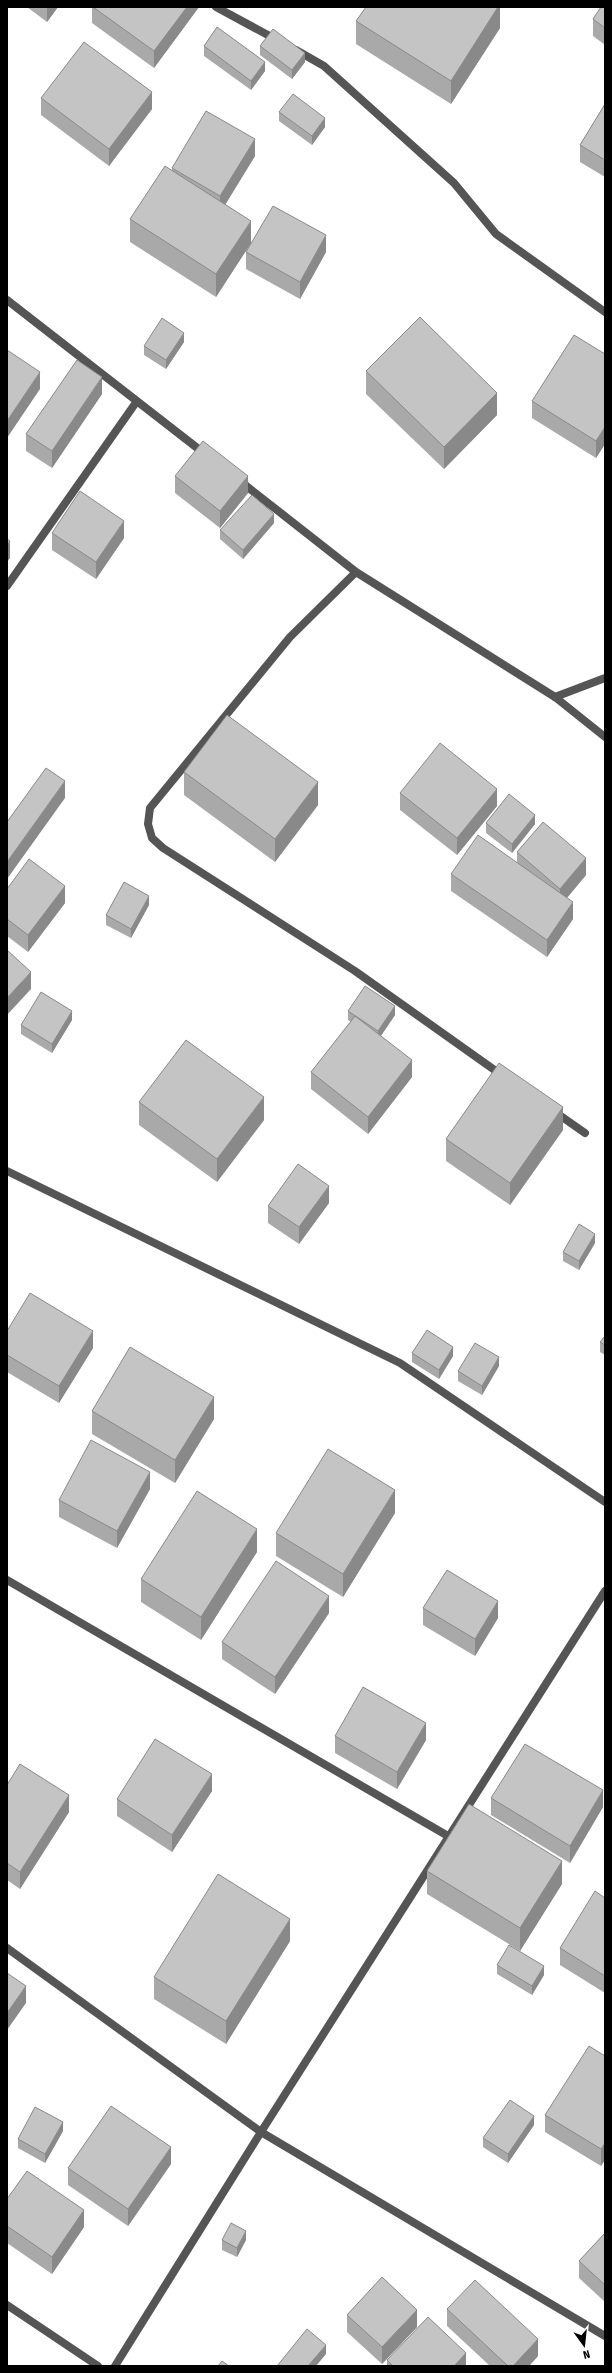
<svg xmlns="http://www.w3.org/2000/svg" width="612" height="2373" font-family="'Fira Sans Condensed',sans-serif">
  <rect width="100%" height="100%" fill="#fff"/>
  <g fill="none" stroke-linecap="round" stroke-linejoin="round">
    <path stroke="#555" stroke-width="8" d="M216 7 277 40
      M296 50 324 66 454 183 496 234 605 312
      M7 300 205 454
      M240 481 356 572 555 697 605 737
      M356 572 290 637 150 808 148 824 152 838 163 848 355 971 503 1076
      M7 586 137 401
      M555 697 605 678
      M555 1112 585 1133
      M7 1171 400 1363 605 1502
      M7 1580 448 1836
      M7 1948 261 2132 605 2336
      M7 2305 98 2366
      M115 2366 261 2132 605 1591"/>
  </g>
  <path fill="#a9a9a9" d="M27 7H58L47 22Z
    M92 7H199L154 68 92 23Z
    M500 7V28L451 104 356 44V21Z
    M605 7V45L593 36V19Z
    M204 46 265 71 251 90 204 56Z
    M260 46 305 62 292 79 260 55Z
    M41 98 152 109 109 166 41 115Z
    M605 104V177L580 162V145Z
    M279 112 325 127 312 145 279 121Z
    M255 156 225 205 251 243 216 297 130 242V219L172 170V168Z
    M246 252H326L300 299 246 269Z
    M184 342 166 369 144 355V346Z
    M605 354V444L596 458 532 418V401Z
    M366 371 497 415 444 469 366 394Z
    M102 394 52 468 26 451V434Z
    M175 476 248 493 220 528 175 493Z
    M274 523 243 559 220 539V530Z
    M52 533 124 538 96 579 52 550Z
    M184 772 318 805 275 862 184 795Z
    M400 793 497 806 457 855 400 810Z
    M486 823 535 824 512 853 486 833Z
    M517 852 586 875 567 898 573 919 547 957 451 891V874L517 863Z
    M7 889 65 903 28 952 7 936Z
    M149 905 131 938 106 925V915Z
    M348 1011 395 1015 381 1036 412 1077 368 1134 311 1089V1072L351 1022 348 1020Z
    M72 1020 52 1053 21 1034V1025Z
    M139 1102 264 1120 217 1182 139 1125Z
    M563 1130 510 1205 446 1161V1139Z
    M329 1203 299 1244 268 1223V1206Z
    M595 1243 579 1270 563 1261V1252Z
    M7 1331 93 1348 59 1403 7 1372Z
    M605 1336V1355L600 1352V1342Z
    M412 1353 453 1356 439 1379 412 1362Z
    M499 1366 482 1395 458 1381V1371Z
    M92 1411 214 1419 175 1483 92 1434Z
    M150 1489 117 1548 59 1517V1500Z
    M395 1513 343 1597 276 1556V1533Z
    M257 1552 201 1640 141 1602V1579Z
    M423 1608 498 1618 475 1656 423 1625Z
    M329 1613 275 1694 222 1659V1642Z
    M335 1736 426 1740 397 1789 335 1753Z
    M7 1785 69 1812 20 1889 7 1880Z
    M212 1791 172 1852 117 1816V1799Z
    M491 1798 603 1807 570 1863 491 1815Z
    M427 1871 562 1884 520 1951 427 1894Z
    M605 1898V1993L560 1965V1948Z
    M290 1941 226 2044 154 1999V1977Z
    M497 1965 544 1975 532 1995 497 1974Z
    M605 2056 601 2166 545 2132V2115Z
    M534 2125 508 2163 483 2147V2138Z
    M63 2131 45 2163 18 2148V2139Z
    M171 2164 128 2226 68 2185V2168Z
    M7 2199 84 2227 52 2274 7 2243Z
    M605 2233V2302L579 2278V2261Z
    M222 2240H246L237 2257 222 2250Z
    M447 2309 538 2356 529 2366H490L447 2326Z
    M347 2315 417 2327 382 2364 347 2332Z
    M387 2360 466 2366H387Z"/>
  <path fill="#898989" d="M47 7H58L47 22Z
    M187 7H199L154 68V51Z
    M498 7H500V28L451 104V81Z
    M305 53V62L292 79V70Z
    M265 62V71L251 90V81Z
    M152 92V109L109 166V149Z
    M325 118V127L312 145V136Z
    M255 139V156L220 213V196Z
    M251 221V243L216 297V274Z
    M326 235V252L300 299V282Z
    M184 333V342L166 369V360Z
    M40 372V389L7 438V421Z
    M102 377V394L52 468V451Z
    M497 393V415L444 469V447Z
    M605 427V444L596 458V441Z
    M248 476V493L220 528V511Z
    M274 514V523L243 559V550Z
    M124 521V538L96 579V562Z
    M10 541V558L7 562V545Z
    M65 781V798L7 879V862Z
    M318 782V805L275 862V839Z
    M497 789V806L457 855V838Z
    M535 815V824L512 853V844Z
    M586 858V875L560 906V889Z
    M65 886V903L28 952V935Z
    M149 896V905L131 938V929Z
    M573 902V919L547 957V940Z
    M31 972V989L7 1015V998Z
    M395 1006V1015L378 1040V1031Z
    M72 1011V1020L52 1053V1044Z
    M412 1060V1077L368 1134V1117Z
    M264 1097V1120L217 1182V1159Z
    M563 1107V1130L510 1205V1183Z
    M329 1186V1203L299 1244V1227Z
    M595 1234V1243L579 1270V1261Z
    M93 1331V1348L59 1403V1386Z
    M453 1347V1356L439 1379V1370Z
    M499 1357V1366L482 1395V1386Z
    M214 1397V1419L175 1483V1460Z
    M150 1472V1489L117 1548V1531Z
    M395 1490V1513L343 1597V1574Z
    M257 1529V1552L201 1640V1617Z
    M329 1596V1613L275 1694V1677Z
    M498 1601V1618L475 1656V1639Z
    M426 1723V1740L397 1789V1772Z
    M212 1774V1791L172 1852V1835Z
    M603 1790V1807L570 1863V1846Z
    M69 1795V1812L20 1889V1872Z
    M562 1861V1884L520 1951V1928Z
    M290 1919V1941L226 2044V2021Z
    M544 1966V1975L532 1995V1986Z
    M26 1986V2003L7 2030V2013Z
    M534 2116V2125L508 2163V2154Z
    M63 2122V2131L45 2163V2154Z
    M605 2143V2160L601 2166V2149Z
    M171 2147V2164L128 2226V2209Z
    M84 2210V2227L52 2274V2257Z
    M246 2231V2240L237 2257V2248Z
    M417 2310V2327L382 2364V2347Z
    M538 2339V2356L529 2366H513Z
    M326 2345V2354L316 2366H308Z
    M466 2353V2366H454Z"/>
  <path fill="#c4c4c4" stroke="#898989" d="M93 7H187L154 51Z
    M366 7H498L451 81 356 21Z
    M601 7H605V28L593 19Z
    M217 27 265 62 251 81 204 46Z
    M273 29 305 53 292 70 260 46Z
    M84 42 152 92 109 149 41 98Z
    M293 94 325 118 312 136 279 112Z
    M605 104V160L580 145Z
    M206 111 255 139 220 196 172 168Z
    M165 166 251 221 216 274 130 219Z
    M273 206 326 235 300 282 246 252Z
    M420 317 497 393 444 447 366 371Z
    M162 318 184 333 166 360 144 346Z
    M574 335 605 354V427L596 441 532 401Z
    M7 350 40 372 7 421Z
    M77 360 102 377 52 451 26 434Z
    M203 441 248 476 220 511 175 476Z
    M80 491 124 521 96 562 52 533Z
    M252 495 274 514 243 550 220 530Z
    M7 539 10 541 7 545Z
    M227 715 318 782 275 839 184 772Z
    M440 743 497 789 457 838 400 793Z
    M46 768 65 781 7 862V822Z
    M509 794 535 815 512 844 486 823Z
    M543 822 586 858 560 889 517 852Z
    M478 835 573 902 547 940 451 874Z
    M29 859 65 886 28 935 7 919V889Z
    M124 882 149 896 131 929 106 915Z
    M7 950 31 972 7 998Z
    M365 986 395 1006 378 1031 348 1011Z
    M41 992 72 1011 52 1044 21 1025Z
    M355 1016 412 1060 368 1117 311 1072Z
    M186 1040 264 1097 217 1159 139 1102Z
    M499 1063 563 1107 510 1183 446 1139Z
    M298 1164 329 1186 299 1227 268 1206Z
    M579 1224 595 1234 579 1261 563 1252Z
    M30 1293 93 1331 59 1386 7 1355V1331Z
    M427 1330 453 1347 439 1370 412 1353Z
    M605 1336V1345L600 1342Z
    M475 1343 499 1357 482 1386 458 1371Z
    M130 1347 214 1397 175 1460 92 1411Z
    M91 1440 150 1472 117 1531 59 1500Z
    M328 1449 395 1490 343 1574 276 1533Z
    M197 1491 257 1529 201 1617 141 1579Z
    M276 1561 329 1596 275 1677 222 1642Z
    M447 1570 498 1601 475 1639 423 1608Z
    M363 1687 426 1723 397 1772 335 1736Z
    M155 1739 212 1774 172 1835 117 1799Z
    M525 1744 603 1790 570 1846 491 1798Z
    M20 1764 69 1795 20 1872 7 1863V1785Z
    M469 1804 562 1861 520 1928 427 1871Z
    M218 1874 290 1919 226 2021 154 1977Z
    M595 1891 605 1898V1976L560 1948Z
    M509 1945 544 1966 532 1986 497 1965Z
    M7 1973 26 1986 7 2013Z
    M589 2046 605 2056V2143L601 2149 545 2115Z
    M510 2100 534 2116 508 2154 483 2138Z
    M111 2106 171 2147 128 2209 68 2168Z
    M35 2107 63 2122 45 2154 18 2139Z
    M27 2171 84 2210 52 2257 7 2226V2199Z
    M231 2223 246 2231 237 2248 222 2240Z
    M605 2233V2285L579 2261Z
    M382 2277 417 2310 382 2347 347 2315Z
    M475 2280 538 2339 513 2366H508L447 2309Z
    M428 2317 466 2353 454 2366H393L387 2360Z
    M307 2329 326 2345 308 2366H277Z
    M222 2361 229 2366H218Z"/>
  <rect width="612" height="2373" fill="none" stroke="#000000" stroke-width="16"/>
  <g transform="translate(584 2345) rotate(165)" stroke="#ffffff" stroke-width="3" paint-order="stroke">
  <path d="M0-3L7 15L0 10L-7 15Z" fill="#000000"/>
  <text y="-6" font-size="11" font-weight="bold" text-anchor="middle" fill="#000000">N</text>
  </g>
</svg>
